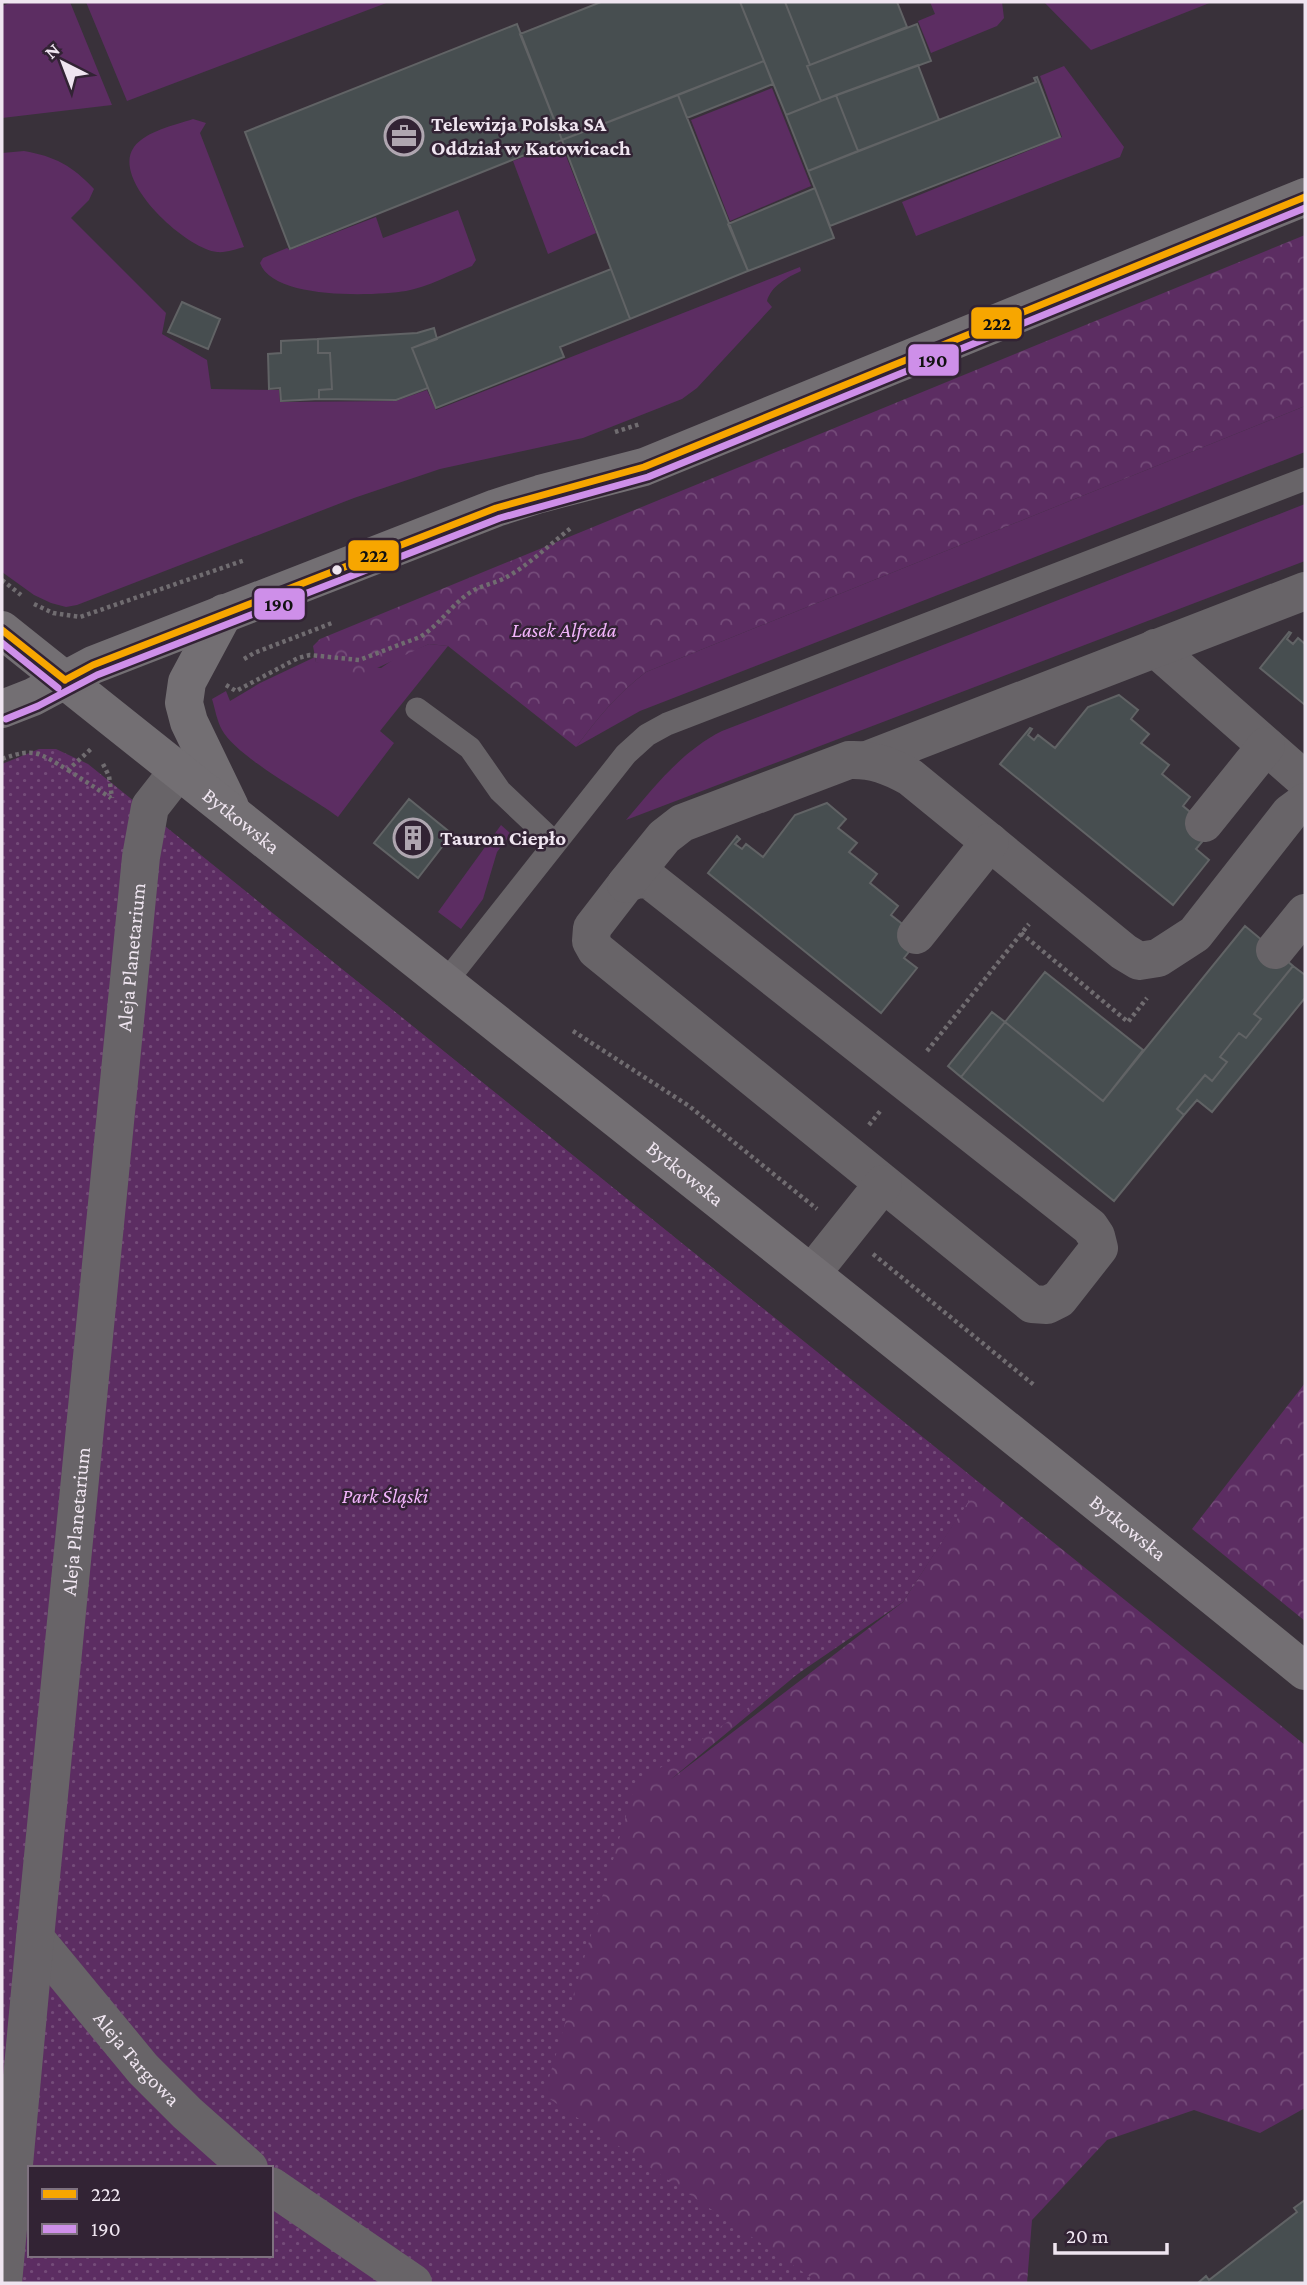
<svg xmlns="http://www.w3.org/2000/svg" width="1307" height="2285" font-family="'Crimson Pro',serif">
  <defs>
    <pattern id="forest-crowns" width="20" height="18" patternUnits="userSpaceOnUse" patternTransform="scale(1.75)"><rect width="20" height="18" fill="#5c2d62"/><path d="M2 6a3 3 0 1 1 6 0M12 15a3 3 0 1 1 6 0" fill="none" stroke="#744b79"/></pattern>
    <pattern id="park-dots" width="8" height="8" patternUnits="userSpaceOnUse" patternTransform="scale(1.75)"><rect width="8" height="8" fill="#5c2d62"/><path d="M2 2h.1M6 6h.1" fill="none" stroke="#744b79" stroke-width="1.8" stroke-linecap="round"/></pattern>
  </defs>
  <rect width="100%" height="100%" fill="#39313a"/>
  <path fill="#5c2d62" d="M12 2H70L112 105 2 118V6Z
    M86 2H389L127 101Z
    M930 2H1002L1004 18 997 26 931 53 918 21 935 14Z
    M1044 2H1212L1091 50Z
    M1064 66 1124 147 1120 157 916 236 902 202 1062 137 1040 76Z
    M772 88 811 186 730 221 691 120Z
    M193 119 206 123 200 133 244 247C236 249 226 253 217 252 186 249 110 180 134 147 146 131 175 125 193 119Z
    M561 143 596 233 548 254 513 161Z
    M24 151C54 156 73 166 94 189L89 200 71 218 166 313 162 334 207 360 211 389 279 390 280 402 396 401 427 390 436 410 800 267 801 271C788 277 771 286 767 301L772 307 697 388 682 399 583 438 440 469 354 498 77 605 66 607 51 603 34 595 2 572V153Z
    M458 210 476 260 472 266C452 274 428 287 406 291 374 296 273 300 260 263L263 258 287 248 290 250 376 217 383 238Z
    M1305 406V452L640 711 576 747C597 719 617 694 646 672Z
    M1305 504V561L626 820C655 786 682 751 722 731Z
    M429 644 448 646 380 731 394 743 338 817C309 795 239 759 222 730 217 721 215 709 212 699L226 691 230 701 260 683 315 657 316 662 381 668 397 657Z
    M501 825 511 834 497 852 483 899 461 929 438 912Z"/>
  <path fill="url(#forest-crowns)" fill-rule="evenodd" d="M1305 235V406L646 672C617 694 597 719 576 747L448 646 429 644 364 674 348 673 316 662 313 646 320 639Z
    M148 813 1305 1745V2108L1260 2133 1194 2110 1107 2140 1032 2220 1027 2283H14ZM974 1492 903 1602 670 1780 888 1599ZM30 2168H271V2255H30Z
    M1305 1383V1621L1192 1529Z"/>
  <path fill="url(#park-dots)" fill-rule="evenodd" d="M39 749H56L88 764 980 1484 903 1602 635 1785 544 2095 819 2283H2V764ZM30 2168H271V2255H30Z"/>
  <path fill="#474e50" stroke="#616365" stroke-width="2" d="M601 2H740L764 61 562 140 520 34Z
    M740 2H785L810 65 807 66 821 101 786 115Z
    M785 2H897L907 27 810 65Z
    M517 24 562 140 290 249 245 132Z
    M917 24 931 61 821 101 807 66Z
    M764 61 773 84 687 118 678 95Z
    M918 65 939 120 858 151 836 95Z
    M1037 77 1060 137 830 226 808 171 1036 82 1034 78Z
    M678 95 748 271 630 319 562 140Z
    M836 95 858 151 808 171 786 115Z
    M815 188 834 238 748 271 728 224Z
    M611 269 630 319 560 347 564 357 436 408 412 348Z
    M182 302 220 319 208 349 168 332Z
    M434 328 437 339 412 348 428 388 396 400 319 399V390L332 389 330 353H318V339L417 333Z
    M318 339V353H330L332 389 319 390V399L281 401 280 388 269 389 268 354 281 353V341Z
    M1289 632 1291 633 1287 639 1293 644 1298 638 1305 644V705L1260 668Z
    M1119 695 1138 710 1131 719 1149 734 1141 743 1169 765 1162 774 1190 797 1183 806 1212 830 1196 849 1209 860 1173 905 1000 764 1030 728 1032 729 1028 735 1034 740 1038 735 1055 748 1088 707Z
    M409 799 452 834 418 878 374 843Z
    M827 803 846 819 838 828 857 843 849 852 877 874 870 883 898 906 891 915 920 938 904 958 917 968 881 1013 708 873 737 836 740 839 735 844 742 849 746 844 763 857 795 815Z
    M1245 926 1293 966 1254 1014 1261 1019 1246 1038 1239 1033 1220 1057 1227 1062 1212 1081 1205 1075 1177 1109 1184 1115 1114 1201 961 1077 1005 1022 1103 1101Z
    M1293 966 1305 975V998L1212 1112 1197 1100 1184 1115 1177 1109 1205 1075 1212 1081 1227 1062 1220 1057 1239 1033 1246 1038 1261 1019 1254 1014Z
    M1045 972 1143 1050 1103 1101 1005 1022Z
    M992 1012 1005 1022 961 1077 948 1066Z
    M1305 2200V2283H1198L1206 2276 1209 2280 1297 2212 1294 2208Z"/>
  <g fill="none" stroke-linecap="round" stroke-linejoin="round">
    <path stroke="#706c70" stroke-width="4.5" stroke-dasharray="3.5 3.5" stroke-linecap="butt" d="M615 432 640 424
      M2 580 21 595
      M34 604 53 613 80 617 245 560
      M244 659 254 653 332 623
      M226 685 236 691 298 658 310 655 359 660 420 637C441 624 453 602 474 590 484 585 495 583 505 578 529 565 550 544 571 528
      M2 759C35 747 39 753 68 770L91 749
      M103 764 109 776 112 798
      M68 770 111 798
      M1021 933 1128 1022 1147 998
      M573 1031 689 1106 817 1209
      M927 1051 1029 924
      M869 1125 881 1110
      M873 1254 1034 1385"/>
    <path stroke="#686468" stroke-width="23" d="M417 709 470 748 500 791 555 843
      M444 984 626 754 647 735 667 724 1305 479"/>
    <g stroke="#686468" stroke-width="38">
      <path d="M1155 648 1305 780"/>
      <path d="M867 760 1305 591"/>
      <path d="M1204 823 1266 746"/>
      <path d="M638 879 650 880 1090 1227 1096 1236 1099 1248 1059 1299 1047 1305 1032 1304 596 950 591 941 592 928 626 884Z"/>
      <path d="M626 884 664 837 682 823 849 760C873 759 890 766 910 777L1124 952 1139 961 1158 958 1195 934 1290 813 1305 802"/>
      <path d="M916 935 990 842"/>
      <path d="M1275 950 1305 913"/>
      <path d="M812 1273 883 1184"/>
      <path id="s1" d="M35 1938 143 2069 187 2113 249 2168"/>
      <path d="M271 2186 413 2283"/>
      <path id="s2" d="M3 2283 35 1938 141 857 150 807 178 771"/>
    </g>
    <g stroke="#736f73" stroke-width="38">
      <path d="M224 613 187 682 184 703 189 722 230 807"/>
      <path id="s3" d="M2 630C436 977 874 1320 1305 1671"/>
      <path d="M2 709 33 697 93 665 496 508 540 494 644 467 1305 197"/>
    </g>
    <defs>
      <path id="bus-1" d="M2 630 65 680
        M65 680 93 665 496 508 644 467 1305 197"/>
      <path id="bus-2" d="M2 643 58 688
        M6 719 38 706 97 675 500 518 648 477 1305 208"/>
    </defs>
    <use href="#bus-1" stroke="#322334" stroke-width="12"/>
    <use href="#bus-2" stroke="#322334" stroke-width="12"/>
    <use href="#bus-1" stroke="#f7a600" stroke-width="7"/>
    <use href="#bus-2" stroke="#ce8fe9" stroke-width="7"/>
  </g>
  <defs>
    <symbol id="office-ring" viewBox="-11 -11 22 22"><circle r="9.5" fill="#322334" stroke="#afa6b0" stroke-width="1.5"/><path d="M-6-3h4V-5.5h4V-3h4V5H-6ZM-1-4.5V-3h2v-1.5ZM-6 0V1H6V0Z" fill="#afa6b0"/></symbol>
    <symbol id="building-ring" viewBox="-11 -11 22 22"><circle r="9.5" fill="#322334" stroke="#afa6b0" stroke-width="1.5"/><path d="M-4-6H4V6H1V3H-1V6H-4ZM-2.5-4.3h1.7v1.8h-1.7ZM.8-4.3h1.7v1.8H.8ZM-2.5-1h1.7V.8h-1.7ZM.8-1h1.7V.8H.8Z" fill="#afa6b0"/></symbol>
  </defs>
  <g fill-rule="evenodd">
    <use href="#office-ring" x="382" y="114" width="44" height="44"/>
    <use href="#building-ring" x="391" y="816" width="44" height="44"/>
  </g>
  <circle fill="#efe5f0" stroke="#322334" stroke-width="2.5" cx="337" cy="570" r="6"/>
  <g text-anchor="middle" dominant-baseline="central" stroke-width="5" stroke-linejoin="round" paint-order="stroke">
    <g font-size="21" font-weight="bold" fill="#efe5f0" stroke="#322334" text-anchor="start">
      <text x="431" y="124">Telewizja Polska SA<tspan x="431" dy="24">Oddział w Katowicach</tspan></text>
      <text x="440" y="838">Tauron Ciepło</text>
    </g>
    <g font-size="21" font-style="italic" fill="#f2b4fb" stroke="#322334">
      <text x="564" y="630">Lasek Alfreda</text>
      <text x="385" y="1496">Park Śląski</text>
    </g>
    <g font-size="21" fill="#efe5f0" stroke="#322334">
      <text stroke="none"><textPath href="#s3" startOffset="306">Bytkowska</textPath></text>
      <text stroke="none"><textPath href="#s2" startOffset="1332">Aleja Planetarium</textPath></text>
      <text stroke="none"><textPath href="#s3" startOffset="873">Bytkowska</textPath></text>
      <text stroke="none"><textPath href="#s2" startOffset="765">Aleja Planetarium</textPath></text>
      <text stroke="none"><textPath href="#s3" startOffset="1440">Bytkowska</textPath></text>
      <text stroke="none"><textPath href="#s1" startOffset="158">Aleja Targowa</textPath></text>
    </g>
  </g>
  <g stroke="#322334" stroke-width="2.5">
    <rect x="970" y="306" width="53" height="34" rx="7" fill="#f7a600"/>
    <rect x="907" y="343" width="53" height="34" rx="7" fill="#ce8fe9"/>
    <rect x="347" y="539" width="53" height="33" rx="7" fill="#f7a600"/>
    <rect x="253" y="587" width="53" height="34" rx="7" fill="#ce8fe9"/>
  </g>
  <g font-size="19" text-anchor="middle" font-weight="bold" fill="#111">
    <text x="997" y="330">222</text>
    <text x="933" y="367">190</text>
    <text x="374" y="562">222</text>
    <text x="279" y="611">190</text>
  </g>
  <rect width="1307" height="2285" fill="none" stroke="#efe5f0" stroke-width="7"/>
  <rect x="28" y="2166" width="245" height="91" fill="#322334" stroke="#7e717f" stroke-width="2"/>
  <rect x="42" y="2189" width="35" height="10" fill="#f7a600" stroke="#7e717f" stroke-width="2"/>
  <text x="91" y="2201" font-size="21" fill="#efe5f0">222</text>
  <rect x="42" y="2224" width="35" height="10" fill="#ce8fe9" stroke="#7e717f" stroke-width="2"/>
  <text x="91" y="2236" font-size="21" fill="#efe5f0">190</text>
  <g transform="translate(63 63) rotate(318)" stroke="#322334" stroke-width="5" paint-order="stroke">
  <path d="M0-5L12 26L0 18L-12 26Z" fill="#efe5f0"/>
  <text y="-10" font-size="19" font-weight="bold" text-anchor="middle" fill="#efe5f0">N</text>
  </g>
  <path d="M1055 2243v10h112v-10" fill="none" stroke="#efe5f0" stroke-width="3.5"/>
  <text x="1066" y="2243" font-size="21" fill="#efe5f0" stroke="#322334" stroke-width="5" paint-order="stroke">20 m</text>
</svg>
